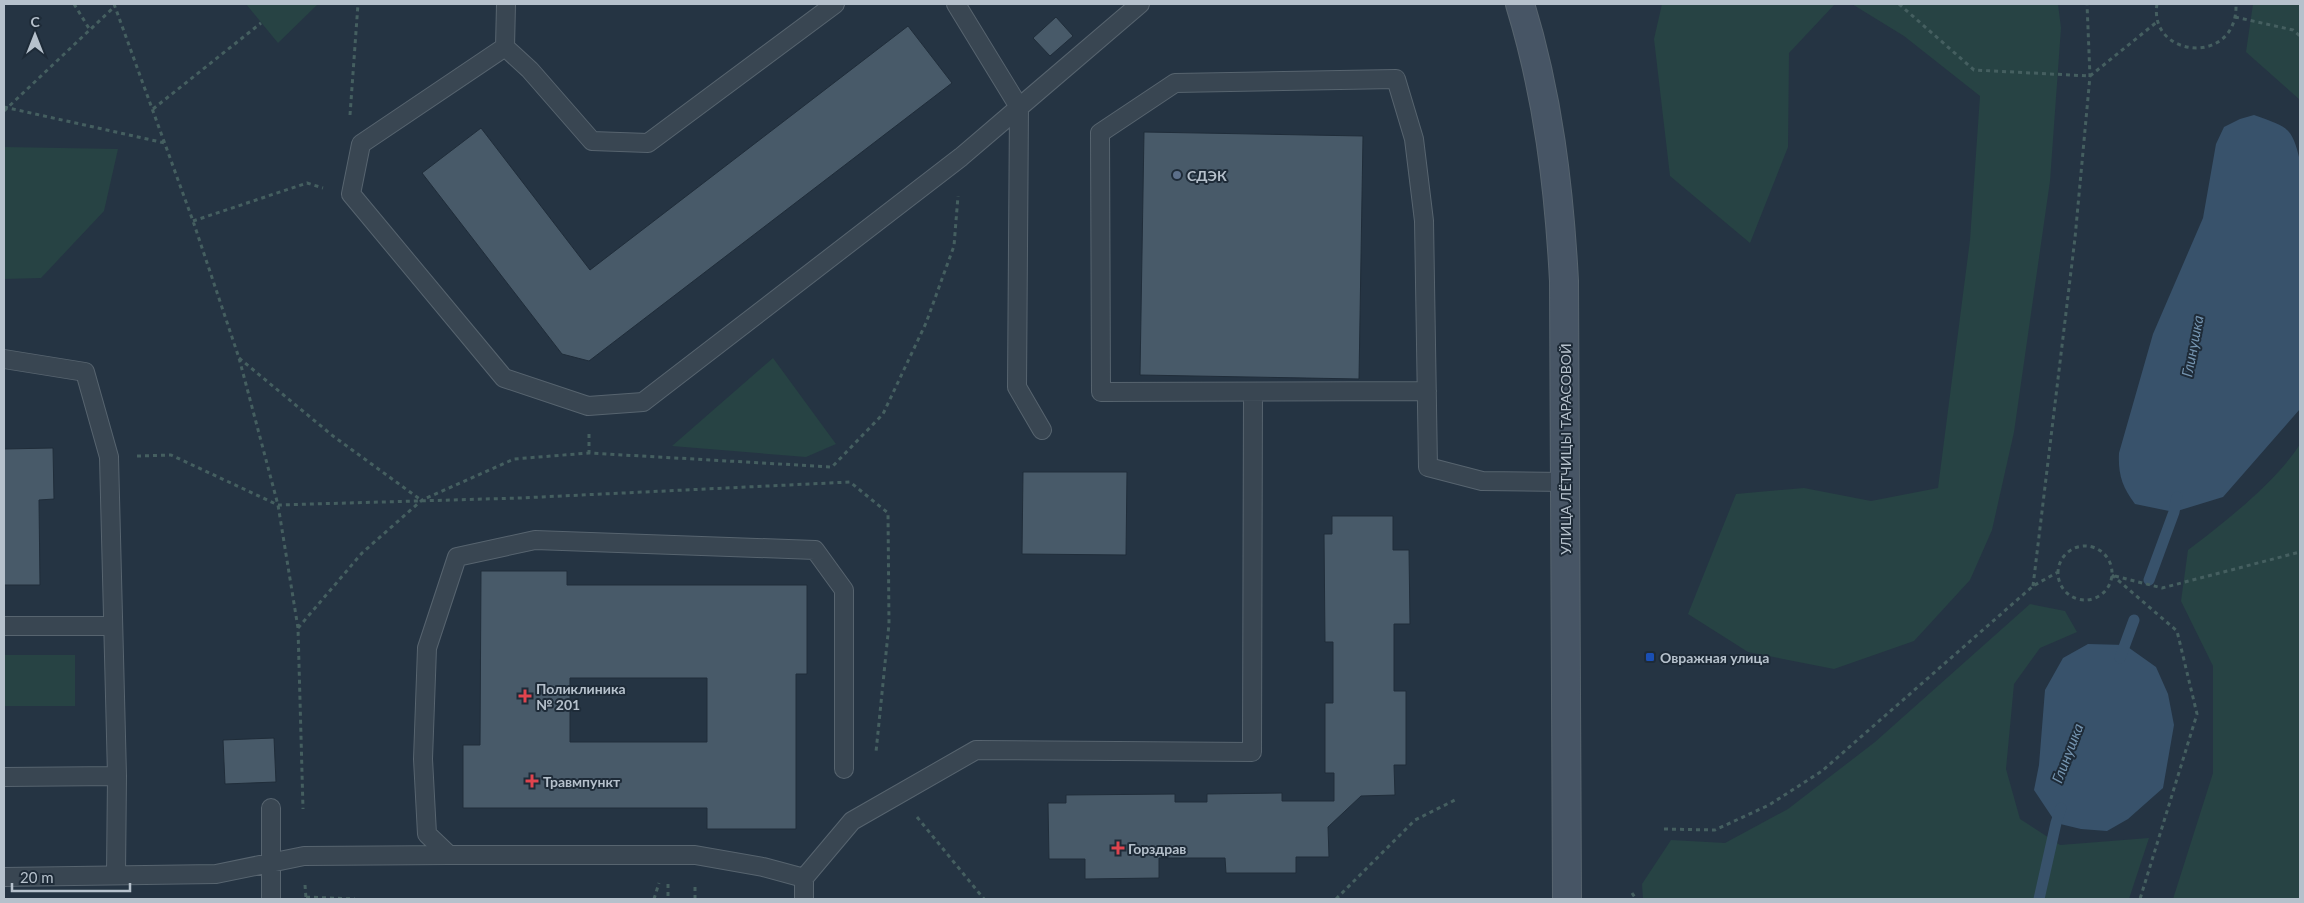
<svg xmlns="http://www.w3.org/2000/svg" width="2304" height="903" font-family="Lato,sans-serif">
  <rect width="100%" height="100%" fill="#253443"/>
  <path fill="#274344" d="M246 4H318L278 43Z
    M1662 4H1835L1789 53 1788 147 1750 243 1670 176 1654 39Z
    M1852 4H2058L2061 28 2050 181 2014 432 1992 530 1970 580 1914 641 1834 669 1748 652 1688 614 1736 494 1804 488 1871 501 1938 488 1970 240 1980 96 1904 36Z
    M2253 4H2300V100L2246 52Z
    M4 147 118 149 104 211 41 278 4 279Z
    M773 358 836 444 806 457 672 446Z
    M2300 444V899H2173L2213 773V666L2181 601 2188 550C2224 523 2277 481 2300 444Z
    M2030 604 2065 611 2077 632 2040 648 2014 684 2006 769 2020 819 2060 845 2149 838 2129 899H1643L1642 884 1671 840 1725 843 1788 809 1875 742Z
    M4 655H75V706H4Z"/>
  <path fill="#38526b" d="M2254 115C2287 127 2292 126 2300 161V409L2223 497 2174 512 2135 504C2122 487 2118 474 2119 453L2153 334 2203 218 2216 144 2224 127 2240 119Z
    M2088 644 2125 645 2156 667 2168 694 2174 725 2163 788 2128 819 2107 831 2081 829 2056 823 2034 790 2039 765 2045 690 2063 658Z"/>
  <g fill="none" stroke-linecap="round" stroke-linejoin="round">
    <path stroke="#38526b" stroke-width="11" d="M2149 580 2174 512 2177 497
      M2120 658 2134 620
      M2039 899 2056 823 2061 808"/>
  </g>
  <path fill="#485a69" stroke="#202d3a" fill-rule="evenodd" d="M1056 17 1073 36 1050 56 1033 38Z
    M908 26 952 83 589 361 562 354 422 173 481 128 590 270Z
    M1144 132 1363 136 1359 379 1140 375Z
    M53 448 54 499 39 500 40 585H4V449Z
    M1023 472H1127L1126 555 1022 554Z
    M1332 516H1393V550H1409L1410 624H1394V691H1406V765H1394L1395 795 1361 796 1328 827 1329 857H1296V873H1226L1225 858H1159V878L1085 879V859H1049L1048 803H1066V795L1175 794V802H1207V794L1282 793V801H1334V773H1325V703H1333V642H1325L1324 534H1332Z
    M481 571H567V585H807V674H796V829H707V808H463V745H480ZM570 678H707V742H570Z
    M274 738 276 782 225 784 223 740Z"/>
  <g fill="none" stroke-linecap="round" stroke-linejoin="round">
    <defs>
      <path id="lane" d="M835 4 648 143 592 141 530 70 505 47 361 144 351 194 504 378 588 406 643 402 961 157 1140 4
        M956 4 1019 107 1017 387 1042 430
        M505 47 506 4
        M4 359 85 372 109 457 117 776 116 874
        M1427 391 1101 392 1100 133 1175 83 1396 79 1414 139 1424 221 1428 467 1482 481 1565 482
        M4 626H113
        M4 777 117 776
        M271 808V899
        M4 877 216 874 304 856 449 855
        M804 878 852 821 976 750 1252 752 1253 392
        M804 899V878L763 867 695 855H449L427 834 423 759 427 648 457 557 535 540 815 550 844 590V769"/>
      <path id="secondary" d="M1520 4C1548 95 1559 187 1564 281L1567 899"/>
    </defs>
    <use href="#lane" stroke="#57646f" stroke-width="20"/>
    <use href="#secondary" stroke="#57646f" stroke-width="30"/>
    <path stroke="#455f60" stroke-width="3" stroke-dasharray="4 4" stroke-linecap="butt" d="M74 4 90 30
      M114 4 193 221 239 358 278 505 298 628 303 809
      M1899 4 1974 70 2090 76 2158 21
      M2157 4C2148 58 2238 67 2236 4
      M2235 17 2293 30 2300 36
      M4 107 165 143
      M153 109 261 23
      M4 111 115 6
      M350 115 358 4
      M193 221 307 183 323 188
      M239 358 333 436 421 500
      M589 434V453
      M137 456 171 455 278 505 520 498 850 482 888 513 889 624 876 752
      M2058 573a27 27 0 1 1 54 0a27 27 0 1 1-54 0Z
      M2112 575 2177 631 2197 714 2140 899
      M2115 576 2162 588 2300 552
      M2033 586 2075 238 2090 76 2087 4
      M298 628 362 553 422 500 514 459 589 453 832 467 883 414 926 323 954 246 958 196
      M917 817 984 899
      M1664 829 1715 830 1769 805 1822 771 2033 586 2058 572
      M668 884V899
      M305 885 306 899
      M1632 893 1636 899
      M306 897 355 899
      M654 899 659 883
      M695 899V885
      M1336 899 1415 820 1457 799"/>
    <use href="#lane" stroke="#394652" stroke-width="18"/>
    <use href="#secondary" stroke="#475565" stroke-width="28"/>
  </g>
  <circle fill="#5c6f8a" stroke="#1e2b38" stroke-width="2" cx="1177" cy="175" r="5"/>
  <rect fill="#1a4fb4" stroke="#1e2b38" stroke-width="2" x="1645" y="652" width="10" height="10" rx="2.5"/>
  <g fill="#e0444e" stroke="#1e2b38" stroke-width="2">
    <path d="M522.5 688.5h5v5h5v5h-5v5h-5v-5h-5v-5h5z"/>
    <path d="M529.5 773.5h5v5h5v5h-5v5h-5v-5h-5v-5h5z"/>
    <path d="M1115.5 840.5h5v5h5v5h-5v5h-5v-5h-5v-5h5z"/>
  </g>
  <g text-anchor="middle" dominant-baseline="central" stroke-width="4" stroke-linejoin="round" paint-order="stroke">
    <g font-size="14" font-weight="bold" fill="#b6c1cc" stroke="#1e2b38" text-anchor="start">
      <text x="1187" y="175">СДЭК</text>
      <text x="1660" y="657">Овражная улица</text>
      <text x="536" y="688">Поликлиника<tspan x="536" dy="16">№ 201</tspan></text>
      <text x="543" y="781">Травмпункт</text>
      <text x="1128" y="848">Горздрав</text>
    </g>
    <g font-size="14" fill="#b6c1cc" stroke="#1e2b38">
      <text transform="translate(1565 449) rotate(-90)">УЛИЦА ЛЁТЧИЦЫ ТАРАСОВОЙ</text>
    </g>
    <g font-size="15" font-style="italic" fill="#7595b1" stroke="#1e2b38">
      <text transform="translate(2192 346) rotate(-79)">Глинушка</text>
      <text transform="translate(2067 753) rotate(-69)">Глинушка</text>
    </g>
  </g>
  <rect width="2304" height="903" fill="none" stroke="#b6c1cc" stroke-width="10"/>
  <g transform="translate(35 35)" stroke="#1e2b38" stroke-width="4" paint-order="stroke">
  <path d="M0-4L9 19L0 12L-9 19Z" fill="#b6c1cc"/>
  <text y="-8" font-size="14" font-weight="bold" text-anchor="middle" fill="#b6c1cc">С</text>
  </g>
  <path d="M12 883v8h118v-8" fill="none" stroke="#b6c1cc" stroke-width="2.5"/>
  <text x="20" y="883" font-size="15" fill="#b6c1cc" stroke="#1e2b38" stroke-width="4" paint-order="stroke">20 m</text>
</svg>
